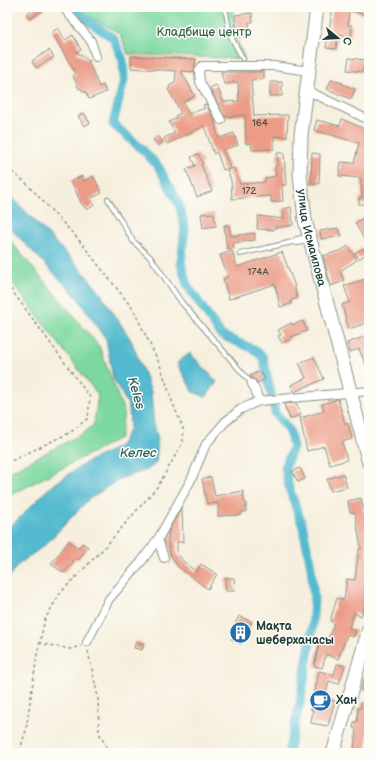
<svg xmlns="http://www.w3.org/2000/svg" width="376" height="760" font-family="'Balsamiq Sans',sans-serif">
  <rect width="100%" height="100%" fill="#fdfcf7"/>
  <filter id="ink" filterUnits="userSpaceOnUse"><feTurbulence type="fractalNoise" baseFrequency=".025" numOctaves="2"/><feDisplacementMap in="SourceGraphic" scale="8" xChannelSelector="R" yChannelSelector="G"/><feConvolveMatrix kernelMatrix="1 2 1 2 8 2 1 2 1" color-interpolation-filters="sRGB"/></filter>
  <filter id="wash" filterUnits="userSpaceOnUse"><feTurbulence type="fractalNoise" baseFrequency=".012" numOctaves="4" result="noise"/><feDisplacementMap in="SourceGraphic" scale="16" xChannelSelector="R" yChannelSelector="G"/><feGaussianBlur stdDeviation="0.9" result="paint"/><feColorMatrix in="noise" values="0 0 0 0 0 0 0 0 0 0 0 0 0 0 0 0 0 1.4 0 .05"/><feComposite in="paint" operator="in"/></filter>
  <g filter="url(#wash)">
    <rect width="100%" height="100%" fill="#f6efdd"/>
    <path fill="#7dd89f" stroke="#4e8a6a" d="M78 7H232L236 38 245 59 128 54 120 34 81 11Z
      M7 237 99 346 124 412 120 438 7 497V473L84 433 94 424 98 395 7 276Z"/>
    <path fill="#52bacf" stroke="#387c82" d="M7 192 80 268 99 291 131 340 151 392 154 426 158 439 156 463 147 470 119 479 88 500 45 545 18 565 7 579V532L11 526 50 487 87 462 120 446 130 428 129 407 113 378 106 339 76 296 7 225Z
      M190 353 217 382 206 397 193 392 177 363Z"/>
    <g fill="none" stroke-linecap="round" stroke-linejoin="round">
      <path stroke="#52bacf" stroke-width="9" d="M75 7 78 14 113 38 123 60 124 80 113 124 142 149 158 166 179 204 185 228 181 263 187 285 221 335 253 349 263 357 272 397
        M273 403 275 413 289 430 293 447 285 467 289 488 303 527 311 567 314 599 312 630 300 703 288 753"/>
    </g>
    <g id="blocks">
      <path fill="#eb9b86" d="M36 7H48L30 19 26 14Z
        M333 7H369V16L349 10 348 25H352L351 37 338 35 336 49 326 48Z
        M252 13 253 22H249L250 36 237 37 235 15Z
        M58 28 65 40 73 35 81 50 76 52 88 60 99 87 103 85 106 92 89 99 85 91 83 92 81 88 79 89 73 76 76 74 52 32Z
        M49 50 54 57 36 68 32 61Z
        M131 56 196 59 194 72 181 71 195 96 183 102 189 114 205 108 203 105 206 104 215 121 214 122 219 138 234 133 238 145 223 150 230 168 223 170 217 152 214 154 204 126 167 144 164 138 175 133 169 122 177 118 175 116 181 113 168 89 170 88 169 86 175 83 176 71 131 68Z
        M349 58 366 60 362 72 347 70Z
        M221 72H264V79L251 80 254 116 288 115 287 137 274 136V149L252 150 251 143 246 144 245 115 225 117 210 88 216 85 224 102 239 101 238 82 224 84Z
        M331 80 343 83 342 84 355 89 351 99 327 89Z
        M270 82H282V96H270Z
        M84 113 90 123 84 126 78 116Z
        M342 119 369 131V204H359V198H362L361 178 339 176 341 162 354 163 359 143 314 130 317 120 340 126Z
        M158 136 163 142 158 146 153 140Z
        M277 153H284L286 185H282L283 201 271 202V196L232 199 231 180 227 170 234 168 240 184 265 182V178L276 176 275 166 278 165Z
        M312 153 320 154 319 184H311Z
        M198 154 203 163 201 164 212 191 197 197 186 169 195 166 191 157Z
        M82 176 84 181 93 176 102 193 90 199 94 205 87 210 81 203 71 181Z
        M291 207 293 225 274 228V230L257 229 258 216 284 219 283 209Z
        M214 213 216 226 203 228 201 214Z
        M363 218 369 229V248L355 223Z
        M224 225H229L231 236 255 233V240L233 243 234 248 227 249Z
        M338 228 342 236 321 239 320 231Z
        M348 246 357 260 340 271 344 281 331 286 323 256 342 250Z
        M363 248 366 254 359 259 355 253Z
        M232 251 237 267 282 252 294 284 297 299 291 300V304L280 307 275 284 229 299 223 279 228 277 220 255Z
        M365 279 369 291V322L349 329 342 305 350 302 344 286Z
        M303 321 307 331 290 337 291 339 282 343 278 336 281 335 278 330 291 323 292 325Z
        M369 335V371L359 349 350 352 347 343Z
        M314 357 324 379 294 392 291 385 306 378 299 363Z
        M260 371 265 379 258 383 250 376Z
        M338 399 345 424 348 423 352 439 342 442 347 460 330 465 324 446 307 451 300 418 324 411 322 404Z
        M296 403 301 415 290 419 284 404Z
        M300 468 305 479 298 482 292 471Z
        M343 474 347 487 331 491 327 479Z
        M211 477 215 496 243 491 244 502H246V512H241V515L218 516V503L207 504 202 479Z
        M361 498 364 513 369 512V523L366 524 369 569 364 589 368 590 364 607 361 616 354 613 349 628 356 631 353 637 347 635 338 659 326 654 322 668 314 666 321 637 328 639 334 623 330 621 337 598 344 600 347 579 355 580 359 549H361L355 513 350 512 348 501Z
        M182 507 183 542H177V553L183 561 196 572 201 564 217 574 208 589 178 567 171 556 168 542 169 530Z
        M69 541 78 548 83 543 88 547 78 560 76 558 64 573 51 564Z
        M225 578H234L235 591H226Z
        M239 616 252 622 241 644 231 639 237 627 234 626Z
        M136 641 144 644 142 650 134 648Z
        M337 664 345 666 339 684 329 681 326 694 329 695 328 700 335 701 328 726 311 723 313 710H311L319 671 334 675Z
        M364 678 369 679V692L361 690Z
        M361 702 369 704 367 750 354 749 356 729 353 728 354 722H357L358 708H361Z"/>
    </g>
  </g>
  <g filter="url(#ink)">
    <use href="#blocks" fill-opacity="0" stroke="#8a9688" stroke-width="1"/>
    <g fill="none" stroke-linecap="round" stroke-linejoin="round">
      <defs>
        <path id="service" d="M225 7 230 35 243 59
          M108 199 133 241 151 258 182 303 252 384
          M240 254 297 241"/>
        <path id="minor" d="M63 7 91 41 96 57
          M306 90 369 120
          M221 120 200 82 199 71 202 66H274L309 71
          M297 241 309 239
          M252 384 255 389 259 401
          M158 539 164 558
          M87 642 109 599 141 562 158 539 191 480 206 444 225 422 241 409 259 401 369 391"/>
        <g id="primary">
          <path id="s1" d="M317 7 301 135 300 174 305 220 369 463"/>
          <path d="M333 753 369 629"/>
        </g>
      </defs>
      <use href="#service" stroke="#8a9688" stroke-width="6"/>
      <use href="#minor" stroke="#8a9688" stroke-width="10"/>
      <use href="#primary" stroke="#8a9688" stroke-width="15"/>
      <path stroke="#8a9688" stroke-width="1.5" stroke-dasharray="3 3" stroke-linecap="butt" d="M7 168 25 182 78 239 133 309 160 365 172 401 183 428V442L158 486 104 548 61 592 45 619 37 655 26 730 19 753
        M7 284 90 397 88 418 71 432 7 463
        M39 643 70 649 81 646
        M88 651 98 697 99 733 110 753"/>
      <use href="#service" stroke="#fff" stroke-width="4"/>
      <use href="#minor" stroke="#fff" stroke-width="8"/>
      <use href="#primary" stroke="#fff" stroke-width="13"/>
    </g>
  </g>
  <defs>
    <symbol id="building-disc" viewBox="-11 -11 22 22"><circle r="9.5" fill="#1f6fb2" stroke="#fdfcf7"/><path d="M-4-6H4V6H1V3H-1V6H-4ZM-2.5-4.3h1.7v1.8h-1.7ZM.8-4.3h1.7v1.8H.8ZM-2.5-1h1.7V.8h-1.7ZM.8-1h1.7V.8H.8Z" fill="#fff"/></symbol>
    <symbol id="cafe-disc" viewBox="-11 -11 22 22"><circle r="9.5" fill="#1f6fb2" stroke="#fdfcf7"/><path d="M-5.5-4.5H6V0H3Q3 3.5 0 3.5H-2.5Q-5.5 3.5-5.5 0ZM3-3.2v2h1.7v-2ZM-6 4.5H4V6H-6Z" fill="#fff"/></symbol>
  </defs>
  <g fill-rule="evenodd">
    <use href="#building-disc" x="228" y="620" width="25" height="25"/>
    <use href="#cafe-disc" x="308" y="688" width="25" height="25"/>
  </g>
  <g text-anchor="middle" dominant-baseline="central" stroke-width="3" stroke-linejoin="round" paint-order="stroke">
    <g font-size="10" fill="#525448">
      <text x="260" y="123">164</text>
      <text x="249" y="191">172</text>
      <text x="258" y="272">174А</text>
    </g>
    <g font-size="12" fill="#36644f" stroke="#fdfcf7">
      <text x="204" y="32">Кладбище центр</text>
    </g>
    <g font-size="12" fill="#1f3d34" stroke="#fdfcf7">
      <text stroke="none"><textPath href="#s1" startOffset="233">улица Исмаилова</textPath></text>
    </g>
    <g font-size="12" font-weight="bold" fill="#1f3d34" stroke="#fdfcf7" text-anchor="start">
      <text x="256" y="626">Мақта<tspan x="256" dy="14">шеберханасы</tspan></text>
      <text x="336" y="700">Хан</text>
    </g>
    <g font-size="13" font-style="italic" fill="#2e6262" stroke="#fdfcf7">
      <text transform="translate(136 393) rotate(74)">Keles</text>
      <text x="138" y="453">Келес</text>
    </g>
  </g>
  <rect width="376" height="760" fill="none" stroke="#fdfcf7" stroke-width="24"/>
  <g transform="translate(338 38) rotate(108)" stroke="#fdfcf7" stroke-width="3" paint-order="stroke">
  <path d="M0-3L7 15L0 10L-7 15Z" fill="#1f3d34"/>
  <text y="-6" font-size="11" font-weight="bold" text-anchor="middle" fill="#1f3d34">С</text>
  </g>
</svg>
